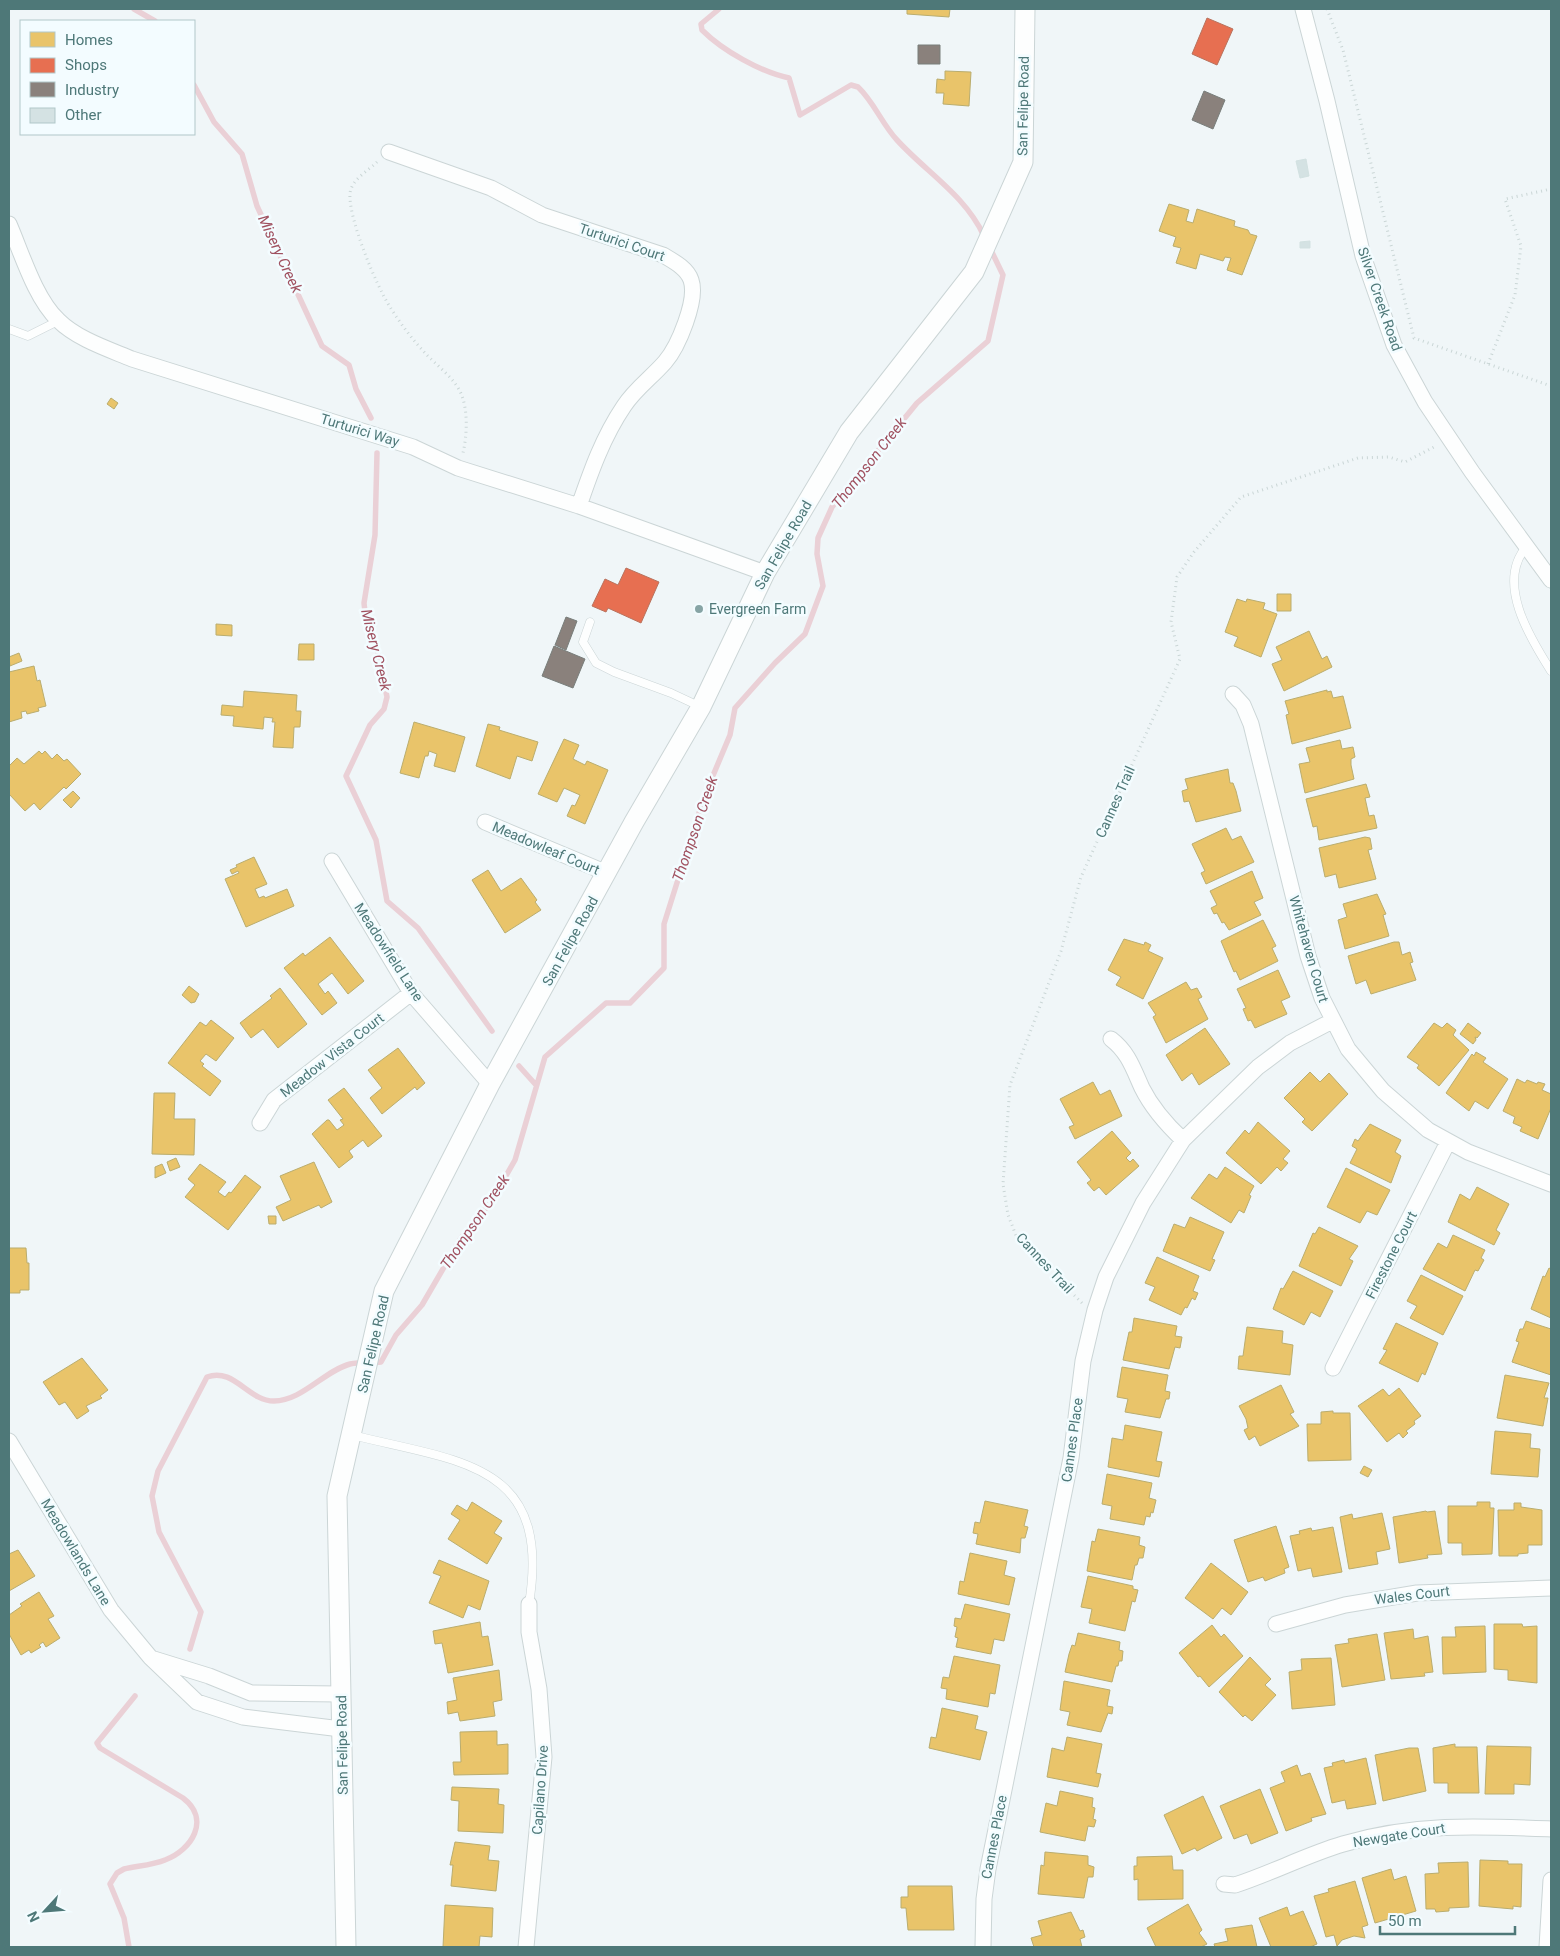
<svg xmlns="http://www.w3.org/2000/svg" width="1560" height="1956" font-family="Roboto,sans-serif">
  <rect width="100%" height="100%" fill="#f0f6f8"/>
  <path fill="#e9c46a" stroke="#baad6e" d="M907 9H950L949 17 907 14Z
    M945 71 971 72 969 106 943 104 944 93H936L937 79 945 80Z
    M1169 204 1189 210 1186 221 1193 223 1197 209 1235 221 1234 226 1248 230 1250 234 1257 236 1242 275 1227 270 1231 258 1225 257 1223 261 1200 254 1196 269 1176 263 1181 248 1173 246 1176 237 1159 231Z
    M111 398 118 403 114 409 107 404Z
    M1277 594H1291V611H1277Z
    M1237 599 1246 602 1247 599 1265 603 1263 609 1277 614 1261 657 1234 646 1238 637 1225 632Z
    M216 624 232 625V636L216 635Z
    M1309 631 1322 659 1327 656 1332 667 1284 691 1272 664 1282 660 1276 647Z
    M299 644H314V660H298Z
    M19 653 22 661 10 666 9 657Z
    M34 666 37 681 40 680 46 706 38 708 39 711 27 714 26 711 21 712 22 718 9 722V670V672Z
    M1327 690V692L1331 691 1333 698 1343 696 1351 728 1292 744 1286 715 1289 714 1285 701Z
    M244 691 297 695 296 711H301L300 727H294L293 748 273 747 275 722H272L273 718 264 717 263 729 233 726 234 716 221 715 222 705 243 707Z
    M414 722 465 737 455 772 434 766 437 754 429 751 428 756H425L419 778 400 773Z
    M488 724 500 727 499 730 538 742 532 761 517 756 510 779 476 766Z
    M564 739 579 745 573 759 585 765 587 761 608 770 585 824 567 816 572 805 575 806 580 795 564 788 557 802 538 794Z
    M1340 740 1342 749 1353 747 1355 757 1351 759V765L1354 779 1305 793 1299 764 1310 762 1306 748Z
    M39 751 42 754 45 751 52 759 57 754 64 761 67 759 81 774 66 789 64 787 40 810 34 803 25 811 9 794V766L17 758 24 764Z
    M1228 769 1230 783H1233L1236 791 1241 811 1196 822 1189 801 1184 802 1182 791 1188 789 1185 779Z
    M1366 784 1370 797 1365 798 1369 816 1374 815 1377 828 1319 840 1317 826 1313 827 1306 799Z
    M73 791 80 798 71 808 63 800Z
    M1226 828 1232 840 1241 836 1254 862 1206 884 1201 873 1205 871 1192 844Z
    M1365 837 1370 838 1372 849 1368 850 1376 879 1339 888 1336 874 1325 877 1319 848Z
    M254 857 267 884 255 889 259 898 264 896 265 898 287 889 294 906 246 927 225 879 239 873 238 871 232 874 230 870 237 867 236 865Z
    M488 870 501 891 521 878 537 900 535 902 541 910 505 933 472 880Z
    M1252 871 1263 898 1254 902 1261 915 1229 930 1224 922 1222 923 1217 913 1214 914 1211 908 1217 905 1210 891Z
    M1377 894 1386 914 1383 915 1389 936 1345 949 1338 920 1347 917 1343 904Z
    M1263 920 1276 946 1272 948 1278 961 1240 980 1236 971 1234 972 1221 941Z
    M330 937 364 981 348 994 332 973 318 984 325 994 328 991 337 1003 322 1015 284 968 303 953 305 956Z
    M1124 939 1144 945 1145 942 1151 945 1148 951 1163 958 1143 999 1116 985 1121 977 1108 970Z
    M1394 942H1399L1402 955 1410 952 1413 962 1410 963 1416 980 1371 994 1366 980 1356 984 1348 956Z
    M1278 970 1290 997 1281 1001 1287 1014 1255 1028 1251 1020 1248 1021 1243 1009 1246 1008 1237 989Z
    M1186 982 1191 990 1197 988 1202 997 1198 999 1208 1019 1166 1043 1153 1017 1156 1015 1148 1003Z
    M189 986 199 994 195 1002 191 1003 182 995Z
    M280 988 307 1024 278 1048 263 1029 251 1038 240 1023 272 998 270 996Z
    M211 1020 234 1038 216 1061 206 1054 200 1061 204 1064 202 1066 221 1081 210 1096 168 1063 200 1022 206 1026Z
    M1434 1023 1442 1028 1447 1023 1456 1030 1453 1035 1469 1050 1439 1086 1417 1068 1419 1065 1407 1057Z
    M1468 1023 1481 1033 1477 1038 1475 1037 1476 1040 1473 1044 1460 1034Z
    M1205 1028 1230 1064 1199 1085 1192 1073 1182 1081 1166 1055Z
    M398 1048 425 1083 417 1090 415 1087 382 1114 370 1098 382 1088 368 1070Z
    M1476 1052 1486 1058 1483 1062 1508 1079 1488 1109 1475 1101 1469 1111 1446 1093 1472 1054 1474 1056Z
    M1310 1072 1320 1082 1329 1073 1348 1094 1312 1131 1302 1122 1305 1119 1284 1098Z
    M1517 1079 1525 1083 1527 1080 1537 1084 1538 1082 1545 1084 1542 1090 1551 1094V1108L1538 1139 1520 1131 1522 1127 1513 1123 1515 1117 1503 1111Z
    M1093 1082 1100 1095 1110 1090 1122 1116 1075 1139 1069 1127 1074 1125 1060 1099Z
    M344 1088 382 1136 368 1147 363 1140 349 1151 353 1157 339 1168 312 1134 327 1120H329L337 1130 344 1125 340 1120 343 1119 328 1100Z
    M154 1093H175L174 1119H195L194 1155 152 1154Z
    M1258 1122 1290 1151 1283 1159 1288 1163 1281 1171 1277 1167 1261 1184 1226 1153 1245 1130 1249 1134Z
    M1370 1124 1401 1140 1395 1152 1401 1156 1391 1183 1350 1163 1357 1149 1352 1146 1355 1139 1358 1141Z
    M1112 1131 1131 1153 1126 1158 1130 1162 1133 1159 1139 1166 1106 1195 1099 1187 1094 1191 1087 1183 1091 1180 1077 1162Z
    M176 1158 180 1167 170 1171 167 1162Z
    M314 1162 332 1202 321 1208 319 1205 283 1221 276 1207 291 1200 280 1176Z
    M162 1164 166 1173 155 1178V1167Z
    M200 1164 226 1182 218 1192 225 1197 229 1192 231 1193 245 1175 261 1187 228 1230 185 1197 195 1185 188 1179Z
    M1225 1167 1254 1186 1249 1195 1251 1196 1244 1213 1239 1210 1231 1223 1191 1198 1209 1174 1217 1179Z
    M1346 1168 1390 1190 1377 1215 1367 1211 1360 1223 1327 1207Z
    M1477 1187 1509 1204 1496 1230 1500 1233 1494 1245 1448 1222 1460 1194 1470 1200Z
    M268 1216H276V1224H269Z
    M1190 1217 1224 1232 1212 1259 1215 1260 1210 1271 1163 1251 1174 1224 1185 1228Z
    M1319 1227 1358 1246 1349 1259 1353 1261 1341 1286 1299 1266 1313 1233 1315 1234Z
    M1453 1235 1485 1250 1481 1258 1484 1260 1478 1271 1475 1270 1465 1291 1423 1269 1438 1243 1447 1248Z
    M9 1248H26L27 1263H29V1290H20V1293H9Z
    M1157 1257 1199 1276 1193 1291 1198 1293 1195 1300 1192 1298 1187 1308 1185 1307 1181 1315 1149 1300 1155 1287 1145 1283Z
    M1549 1268 1551 1269V1318L1531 1309 1543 1276 1545 1277Z
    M1293 1271 1333 1291 1320 1317 1311 1312 1304 1325 1273 1309 1281 1288 1283 1289Z
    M1421 1275 1463 1296 1443 1335 1410 1318 1417 1306 1407 1301Z
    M1134 1318 1177 1326 1175 1336 1182 1337 1180 1348 1175 1347 1169 1369 1123 1360 1129 1332H1132Z
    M1526 1321 1551 1329V1375L1512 1362 1519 1342 1516 1341 1520 1329H1523Z
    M1396 1323 1438 1343 1425 1375 1422 1373 1418 1382 1379 1363 1387 1350 1383 1349Z
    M1247 1327 1283 1331 1282 1343 1293 1345 1290 1375 1238 1369 1239 1356H1243Z
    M82 1358 108 1390 100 1396 102 1398 86 1406 89 1411 77 1419 65 1402 59 1405 43 1382Z
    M1122 1367 1168 1375 1165 1391 1170 1392 1169 1399H1166L1160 1418 1125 1412 1128 1399 1117 1397Z
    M1505 1375 1549 1383 1544 1398H1548L1543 1426 1497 1418Z
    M1281 1385 1294 1412 1290 1414 1299 1426 1260 1446 1255 1436 1249 1440 1244 1430 1248 1428 1246 1419 1239 1406Z
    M1399 1388 1421 1416 1414 1421 1415 1424 1406 1431 1408 1433 1403 1438 1399 1433 1387 1442 1358 1406 1383 1389 1389 1396Z
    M1333 1411V1413H1350L1351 1460 1308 1461 1307 1424H1321V1412Z
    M1125 1425 1162 1432 1156 1461 1162 1462 1159 1477 1108 1467 1112 1438 1123 1440Z
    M1495 1431 1531 1434 1530 1448 1540 1449 1538 1477 1491 1474Z
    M1364 1466 1372 1470 1368 1477 1360 1473Z
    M1107 1474 1152 1483 1149 1498 1156 1500 1153 1513 1151 1512 1150 1517 1146 1516 1144 1525 1110 1519 1112 1506 1102 1504Z
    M985 1501 1028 1510 1024 1526 1028 1527 1025 1538H1021L1020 1553 976 1544 978 1534 973 1533 975 1522 980 1523Z
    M472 1502 502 1521 494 1533 502 1538 487 1564 448 1539 460 1520 451 1514 457 1505 467 1511Z
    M1477 1502H1490V1508H1494L1492 1554 1462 1555V1543H1448V1506H1477Z
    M1514 1503H1521V1507L1542 1510V1545H1528V1553L1518 1554V1556H1499L1498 1510H1514Z
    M1426 1511 1427 1512 1435 1511 1442 1554 1427 1555 1428 1558 1399 1563 1393 1517Z
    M1382 1513 1390 1549 1376 1552 1378 1564 1349 1569 1340 1517 1352 1514 1353 1519Z
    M1276 1526 1289 1567 1284 1569 1285 1573 1265 1581 1263 1577 1248 1582 1234 1540Z
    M1333 1527 1342 1572 1313 1577 1311 1568 1298 1571 1290 1536 1300 1534 1299 1531 1311 1528 1312 1531Z
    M1098 1529 1140 1537 1139 1545 1145 1547 1143 1558H1139L1137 1565H1135L1132 1580 1087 1571 1092 1541 1095 1542Z
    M18 1550 35 1576 9 1591V1554Z
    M970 1553 1007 1561 1004 1575 1015 1578 1009 1605 958 1594 960 1581 964 1582Z
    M439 1560 489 1581 480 1610 468 1605 463 1618 429 1603 441 1576 433 1573Z
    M1211 1563 1248 1592 1231 1615 1222 1608 1213 1619 1185 1598Z
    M1088 1576 1133 1586V1589L1138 1590 1135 1602 1132 1601 1125 1631 1089 1623 1092 1609 1081 1607Z
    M39 1592 54 1616 48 1619 60 1638 46 1647 43 1642 39 1645 41 1647 31 1653 29 1650 21 1655 9 1634V1615L22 1606 20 1604Z
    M965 1604 1010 1614 1004 1641 994 1639 991 1654 956 1647 958 1638 955 1637 957 1627 954 1626 955 1618 961 1619Z
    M480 1622 482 1637 488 1636 493 1665 448 1673 442 1643 435 1644 433 1631Z
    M1494 1624H1522L1523 1627 1537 1626V1683L1508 1680V1670L1494 1669Z
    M1212 1625 1221 1637 1224 1634 1243 1656 1209 1687 1200 1676 1198 1677 1179 1653Z
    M1485 1626 1486 1672 1443 1674 1442 1637H1456L1455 1627Z
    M1413 1629 1414 1639 1428 1636 1433 1672 1424 1673 1425 1676 1391 1679 1384 1633Z
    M1078 1633 1120 1642 1119 1650 1123 1651 1122 1661H1119L1118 1666H1116L1112 1682 1065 1672 1069 1654 1072 1645 1075 1646Z
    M1377 1634 1385 1680 1342 1687 1335 1645 1349 1643 1348 1639Z
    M954 1656 1000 1665 995 1694 990 1693 988 1707 946 1699 947 1689 941 1688 943 1677 949 1678Z
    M1250 1657 1271 1679 1265 1685 1276 1695 1252 1721 1245 1715 1243 1717 1219 1692Z
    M1331 1658 1335 1705 1292 1709 1289 1672 1302 1670 1301 1659Z
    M499 1670 502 1700 493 1702 495 1716 460 1721 458 1712 448 1714 447 1702 457 1700 453 1678Z
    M1064 1681 1110 1690 1107 1706 1113 1707 1112 1714 1108 1713 1101 1732 1067 1725 1070 1712 1060 1710Z
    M942 1708 978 1716 975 1729 987 1732 980 1760 929 1748 931 1737 936 1738Z
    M497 1731V1745L508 1744V1774L454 1775 453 1762H461L460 1732Z
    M1067 1737 1102 1744 1096 1773 1101 1774 1098 1787 1047 1777 1052 1748 1064 1751Z
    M1455 1744V1747H1477L1479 1793H1448V1783H1434L1433 1748Z
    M1487 1746 1531 1747 1530 1785 1514 1784V1794H1485Z
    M1409 1748H1418L1426 1791 1383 1801 1375 1755Z
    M1366 1758 1376 1804 1347 1809 1345 1800 1332 1803 1324 1768 1333 1766 1332 1763 1344 1760 1345 1763Z
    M1297 1765 1301 1776 1310 1773 1326 1814 1311 1818 1312 1821 1286 1831 1270 1788 1285 1782 1281 1772Z
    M452 1787 499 1789 498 1804 504 1805 503 1833 458 1831 459 1801 451 1800Z
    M1260 1789 1278 1833 1251 1844 1247 1834 1234 1839 1220 1806Z
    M1060 1791 1093 1798 1092 1807 1095 1808 1093 1819 1096 1820 1094 1827 1088 1826 1085 1841 1040 1832 1046 1803 1057 1806Z
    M1203 1796 1222 1838 1197 1851 1195 1848 1182 1854 1164 1815Z
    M455 1842 490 1846 488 1860 499 1861 496 1891 451 1886 453 1865H450Z
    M1045 1852 1088 1856V1865L1094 1867 1093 1877H1088L1084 1898 1038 1894 1041 1865 1044 1866Z
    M1172 1856 1173 1870H1183V1899L1138 1900V1879L1134 1880V1866H1137V1857Z
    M1480 1860 1508 1861V1864H1522L1521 1907 1513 1906V1909L1479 1906Z
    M1468 1862 1469 1907 1449 1908V1911L1436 1912 1435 1909H1426L1425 1874 1439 1873 1438 1863Z
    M1391 1869 1394 1880 1406 1876 1416 1911 1375 1923 1362 1878Z
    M1355 1881 1368 1925 1362 1927 1365 1938 1354 1936 1342 1940 1337 1946 1334 1935 1326 1937 1314 1896 1329 1892 1328 1889Z
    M908 1886H952L954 1930H908L906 1908H901V1897H908Z
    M1188 1904 1202 1930 1199 1933 1207 1944 1201 1947H1156L1147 1928Z
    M445 1905 493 1908 492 1937 480 1936 479 1947H443Z
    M1287 1907 1290 1916 1303 1911 1317 1944 1310 1947H1271L1259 1918Z
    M1071 1912 1080 1931 1083 1930 1085 1937 1080 1939 1082 1947H1034L1031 1938 1042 1935 1038 1921Z
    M1252 1925 1257 1947H1215L1214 1944 1228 1941 1225 1929Z"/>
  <path fill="#e76f51" stroke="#b9725d" d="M1207 18 1233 29 1217 65 1192 54Z
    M626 568 659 582 641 623 608 608 606 612 592 606 605 579 618 585Z"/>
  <path fill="#8a817c" stroke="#787e7b" d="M918 45H940V64H918Z
    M1204 91 1225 100 1213 129 1192 120Z
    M566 617 577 621 566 650 555 645Z
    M554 646 585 659 573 688 542 676Z"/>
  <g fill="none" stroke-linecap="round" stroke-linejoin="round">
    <path stroke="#ead0d6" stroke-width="5.5" d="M134 9 155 21
      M719 9 701 24 702 30C723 51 761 72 789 78L800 115 851 85 858 87C874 102 882 124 897 140 926 172 965 195 984 236
      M194 85 214 122 242 154 257 206 322 346 349 365 356 389 371 418
      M377 453 375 535 364 603 366 621 376 644 387 697 384 709 370 725 346 776 376 840 387 901 418 928 492 1031
      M519 1066 536 1085
      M190 1649 201 1612 159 1532 152 1496 158 1471 207 1377C234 1367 248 1401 274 1401 302 1401 324 1371 350 1364 360 1362 372 1363 381 1362L396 1335 422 1305 461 1238 491 1202 515 1160 545 1057 606 1003H630L664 968V924L704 797 730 735 735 708 775 663 805 634 823 586 817 554 818 538 832 507 917 403 988 341 1003 275 989 246
      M129 1947 124 1918 110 1884 117 1873 124 1869C137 1866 153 1865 165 1860 192 1850 211 1819 183 1798L100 1748 97 1743 135 1696"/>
  </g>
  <path fill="#d4e2e3" stroke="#d2e1e1" d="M1306 159 1309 176 1300 178 1296 161Z
    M1310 241V248H1300V242Z"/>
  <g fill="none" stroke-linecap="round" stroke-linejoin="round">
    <defs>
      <path id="service" d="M9 329 28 336 58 321
        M1527 546C1495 582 1530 638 1551 671
        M590 622 583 642 596 663 614 672 671 693 701 707
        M352 1435C460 1462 552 1462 529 1604"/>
      <path id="minor" d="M1303 9 1327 101 1363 256 1394 345 1425 402 1472 472 1551 580
        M389 152 491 188 542 215 663 255C673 261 687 268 691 280 698 300 678 347 665 362 652 377 635 389 624 406 603 437 591 471 579 506
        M9 224C22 254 35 298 58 320 77 339 108 349 132 359L413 447 458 468 579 506 765 573
        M1233 694 1243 705 1251 724 1308 956 1322 998 1348 1049 1383 1091 1428 1130 1468 1152 1551 1184
        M485 822 607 873
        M332 861 411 993 490 1084
        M1111 1039C1128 1052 1133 1068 1142 1088 1152 1108 1167 1125 1183 1140
        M260 1123 274 1100 411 993
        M1333 1368 1448 1142
        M9 1441 111 1610 150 1657 197 1702 243 1717 341 1729
        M1276 1624 1345 1605 1417 1593 1551 1588
        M154 1659 209 1676 251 1693 340 1694
        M1224 1884 1235 1885C1272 1873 1306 1855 1343 1844 1414 1823 1478 1826 1551 1829
        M526 1947 544 1757 539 1689 529 1632V1604
        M983 1947 984 1899 988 1869 1071 1458 1083 1361 1095 1310 1106 1277 1143 1203 1183 1140 1258 1067 1290 1043 1332 1021
        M1547 1947 1551 1880"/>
      <path id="tertiary" d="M346 1947 337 1496 384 1291 490 1084 634 822 701 707 765 573 849 432 974 272 1023 162 1025 9"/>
    </defs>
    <use href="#service" stroke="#cbd5d6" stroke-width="9"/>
    <use href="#minor" stroke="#cbd5d6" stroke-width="17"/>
    <use href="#tertiary" stroke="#cbd5d6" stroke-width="21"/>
    <path stroke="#cad6d6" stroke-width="3" stroke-dasharray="1 4" stroke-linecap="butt" d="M1327 9 1343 50 1414 338 1551 386
      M377 162C368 171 352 179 350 193 348 218 376 285 390 307 400 323 412 339 425 353 437 366 456 379 462 396 468 412 467 436 463 453
      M1488 364 1515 295 1521 246 1505 199 1551 189
      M1082 1303 1017 1238 1008 1215 1003 1184 1010 1085 1061 951 1081 877 1180 659 1171 622 1177 577 1194 552 1241 497 1358 458 1389 457 1405 462 1436 446"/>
    <use href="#service" stroke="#fdfefe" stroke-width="8"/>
    <use href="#minor" stroke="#fdfefe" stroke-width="15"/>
    <use href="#tertiary" stroke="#fdfefe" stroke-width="19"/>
  </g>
  <circle fill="#87a4a5" stroke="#f3fcff" stroke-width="2" cx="699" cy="609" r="5"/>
  <g text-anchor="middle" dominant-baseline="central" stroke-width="5" stroke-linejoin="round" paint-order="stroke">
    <g font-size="14" fill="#4e7878" stroke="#f3fcff">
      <text transform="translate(1023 106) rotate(-89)">San Felipe Road</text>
      <text transform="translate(622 242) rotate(19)">Turturici Court</text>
      <text transform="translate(1380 299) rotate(71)">Silver Creek Road</text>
      <text transform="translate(360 430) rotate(17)">Turturici Way</text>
      <text transform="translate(783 545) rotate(-60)">San Felipe Road</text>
      <text transform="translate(1115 802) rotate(-66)">Cannes Trail</text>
      <text transform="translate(546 848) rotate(23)">Meadowleaf Court</text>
      <text transform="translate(570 941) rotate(-61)">San Felipe Road</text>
      <text transform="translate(1309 949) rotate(74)">Whitehaven Court</text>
      <text transform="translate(389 952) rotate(57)">Meadowfield Lane</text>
      <text transform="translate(332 1055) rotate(-38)">Meadow Vista Court</text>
      <text transform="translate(1391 1255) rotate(-63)">Firestone Court</text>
      <text transform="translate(1045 1263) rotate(47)">Cannes Trail</text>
      <text transform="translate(373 1344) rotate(-77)">San Felipe Road</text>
      <text transform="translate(1072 1440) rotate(-82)">Cannes Place</text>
      <text transform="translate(76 1552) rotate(59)">Meadowlands Lane</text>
      <text transform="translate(1412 1595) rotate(-7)">Wales Court</text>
      <text transform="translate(342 1745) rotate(-91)">San Felipe Road</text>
      <text transform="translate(540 1790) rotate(-86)">Capilano Drive</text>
      <text transform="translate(1399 1835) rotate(-9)">Newgate Court</text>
      <text transform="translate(994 1837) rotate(-79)">Cannes Place</text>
    </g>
    <g font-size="14" fill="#4e7878" stroke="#f3fcff" text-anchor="start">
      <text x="709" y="609">Evergreen Farm</text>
    </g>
    <g font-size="15" font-style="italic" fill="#a05160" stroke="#f3fcff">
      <text transform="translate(280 254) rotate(65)">Misery Creek</text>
      <text transform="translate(869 463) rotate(-52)">Thompson Creek</text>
      <text transform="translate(376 650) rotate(76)">Misery Creek</text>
      <text transform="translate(695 829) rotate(-71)">Thompson Creek</text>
      <text transform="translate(475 1222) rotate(-56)">Thompson Creek</text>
    </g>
  </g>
  <rect width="1560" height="1956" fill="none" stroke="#4e7878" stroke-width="20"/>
  <rect x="20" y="20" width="175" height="115" fill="#f3fcff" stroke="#b1c7c9"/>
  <rect x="30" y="32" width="25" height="15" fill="#e9c46a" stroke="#b1c7c9"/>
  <text x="65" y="45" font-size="15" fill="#4e7878">Homes</text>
  <rect x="30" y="58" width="25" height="15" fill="#e76f51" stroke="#b1c7c9"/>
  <text x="65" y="70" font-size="15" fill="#4e7878">Shops</text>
  <rect x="30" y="82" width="25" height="15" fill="#8a817c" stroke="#b1c7c9"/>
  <text x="65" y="95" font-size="15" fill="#4e7878">Industry</text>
  <rect x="30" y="108" width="25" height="15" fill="#d4e2e3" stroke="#b1c7c9"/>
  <text x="65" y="120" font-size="15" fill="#4e7878">Other</text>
  <g transform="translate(45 1911) rotate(244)" stroke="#f3fcff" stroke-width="4" paint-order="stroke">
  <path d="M0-4L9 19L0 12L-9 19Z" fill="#4e7878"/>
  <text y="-8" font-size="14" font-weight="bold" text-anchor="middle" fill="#4e7878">N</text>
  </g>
  <path d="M1380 1926v8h135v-8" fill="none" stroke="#4e7878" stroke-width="2.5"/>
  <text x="1388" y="1926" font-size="15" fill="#4e7878" stroke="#f3fcff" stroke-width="4" paint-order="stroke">50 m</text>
</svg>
